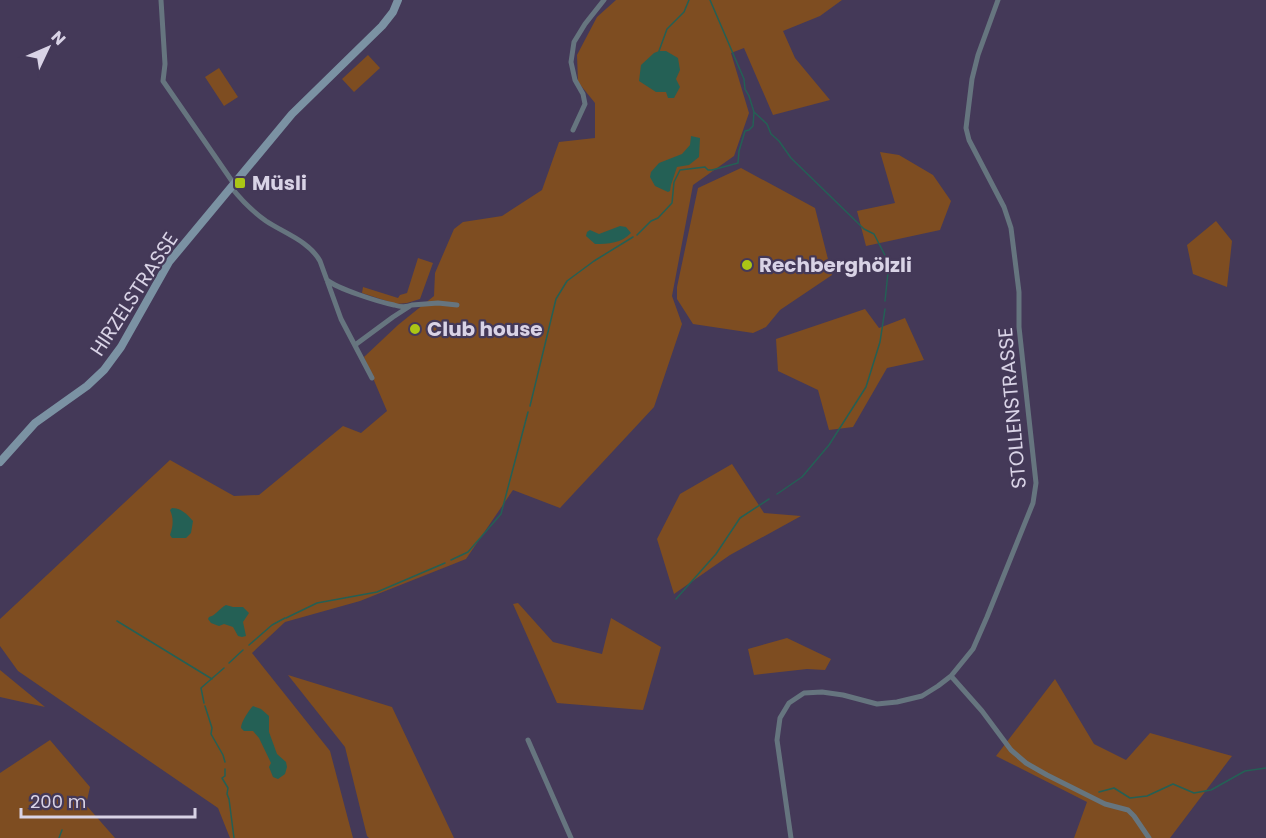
<svg xmlns="http://www.w3.org/2000/svg" width="1266" height="838" font-family="Poppins,sans-serif">
  <rect width="100%" height="100%" fill="#443958"/>
  <path fill="#7e4d21" d="M616 0H842L820 16 783 31 795 58 830 100 773 115 744 48 731 53 749 113 734 156 693 185 672 296 682 324 654 407 560 508 513 490 466 559 360 601 285 622 252 653 330 751 353 838H230L218 808 18 671 0 646V619L170 460 234 496 259 495 343 426 361 433 387 411 364 357 398 325 434 296 435 273 454 229 463 222 502 216 542 190 559 142 595 138V103L578 82 577 55 597 17Z
    M368 55 380 68 354 92 342 79Z
    M219 68 238 97 224 106 205 77Z
    M880 152 899 155 933 175 951 201 940 230 866 246 857 211 895 203Z
    M741 168 815 208 832 275 780 310 766 327 753 333 693 324 677 299V287L698 188Z
    M1216 221 1232 241 1227 287 1193 274 1187 245Z
    M418 258 433 263 420 299 407 303 396 304 362 293 363 287 398 298 400 295 407 293Z
    M865 309 879 328 905 318 924 360 887 368 853 427 829 430 818 390 778 371 776 339Z
    M732 464 764 513 801 516 730 555 674 594 657 539 680 494Z
    M518 603 553 642 602 654 611 618 661 647 643 710 557 703 513 604Z
    M787 638 831 659 825 670 807 669 754 675 748 649Z
    M0 670 45 707 0 697Z
    M288 675 392 707 454 838H369L367 836 345 747Z
    M1055 679 1094 744 1126 760 1150 733 1232 756 1170 838H1074L1087 802 996 756Z
    M50 740 90 787 86 805 115 838H0V773Z"/>
  <path fill="#246055" d="M659 51H666L678 58 680 70 676 79 680 87 674 98H668L666 92H656L639 81 641 65 654 53Z
    M691 136 700 138 699 157 689 165 677 167 671 185 670 191 668 192 655 186 650 177 651 172 659 163 682 154 690 145Z
    M620 226 626 227 631 233C622 243 608 244 595 244L586 236 587 232 590 230 599 234Z
    M172 508C181 508 187 514 193 521L191 533 186 538H172L170 535C173 526 174 519 170 510Z
    M226 605 233 607H243L249 613 243 622 246 636 242 637 238 636 233 627 224 624 219 626 211 623 208 619 209 617C215 616 220 608 226 605Z
    M253 706 261 709 269 716V732L277 754 286 762 287 767 285 774 278 779 273 777 269 767 271 763 259 738 253 731H244L241 728C241 722 249 710 253 706Z"/>
  <g fill="none" stroke-linecap="round" stroke-linejoin="round">
    <path stroke="#246055" stroke-width="1.5" d="M659 51 667 29 684 12 689 0
      M754 112 767 124 771 134 779 141 791 158 864 229 874 234 889 263 885 301
      M637 235 651 221 658 218 672 203 674 182 680 170 705 167 708 170H712L738 163 739 151 745 131 749 130 753 126 754 112 749 96 745 89 744 79 710 0
      M530 406 556 299 567 281 594 261 633 237
      M777 494 802 477 829 445 866 387 880 342 885 309
      M451 560 468 552 501 514 528 412
      M676 599 716 554 740 518 769 499
      M286 618 317 603 377 592 445 563
      M117 621 212 679
      M249 645 272 625 285 618
      M229 663 243 650
      M204 703 201 688 224 668
      M205 706 212 728 211 734 223 755 225 762
      M225 769V776L222 778 228 788 227 794 229 799 234 838
      M1099 792 1114 788 1130 798 1147 796 1173 784 1194 793 1211 790 1245 771 1266 768
      M59 838 62 830"/>
    <path stroke="#66757f" stroke-width="5" d="M161 0 165 64 163 81 234 184
      M573 130 585 104 583 94 575 80 571 62 574 42 585 24 604 0
      M231 187C242 201 252 211 266 221 284 233 309 241 320 261L341 319 372 378
      M327 280C338 289 379 302 394 305 400 307 407 307 412 305L438 303 457 305
      M355 345 393 317 410 306
      M951 676 982 711 1011 750 1026 763 1047 775 1105 804 1128 810 1134 816 1149 838
      M528 740 571 838
      M791 838 777 740 780 718 789 703 804 693 822 692 843 695 877 704 897 702 922 696 938 686 951 676 973 649 987 617 1033 503 1036 483 1019 327V292L1011 228 1004 207 969 140 966 128 972 79 978 55 998 0"/>
    <path stroke="#7b92a3" stroke-width="8" d="M0 462 35 423 87 386 104 370 121 347 169 262 292 114 382 26 393 12 398 0"/>
  </g>
  <g fill="#abc615" stroke="#443958" stroke-width="2">
    <rect x="234" y="177" width="12" height="12" rx="3"/>
    <circle cx="747" cy="265" r="6"/>
    <circle cx="415" cy="329" r="6"/>
  </g>
  <g text-anchor="middle" dominant-baseline="central" stroke-width="4.5" stroke-linejoin="round" paint-order="stroke">
    <g font-size="20" font-weight="bold" fill="#d9d3e6" stroke="#443958" text-anchor="start">
      <text x="252" y="183">Müsli</text>
      <text x="759" y="265">Rechberghölzli</text>
      <text x="427" y="329">Club house</text>
    </g>
    <g font-size="20" fill="#d9d3e6" stroke="#443958">
      <text transform="translate(134 294) rotate(-57)">HIRZELSTRASSE</text>
      <text transform="translate(1012 408) rotate(-95)">STOLLENSTRASSE</text>
    </g>
  </g>
  <g transform="translate(48 48) rotate(46)" stroke="#443958" stroke-width="4.5" paint-order="stroke">
  <path d="M0-4.5L10 22L0 15L-10 22Z" fill="#d9d3e6"/>
  <text y="-9" font-size="16" font-weight="bold" text-anchor="middle" fill="#d9d3e6">N</text>
  </g>
  <path d="M21 808v9h174v-9" fill="none" stroke="#d9d3e6" stroke-width="3"/>
  <text x="30" y="808" font-size="18" fill="#d9d3e6" stroke="#443958" stroke-width="4.5" paint-order="stroke">200 m</text>
</svg>
